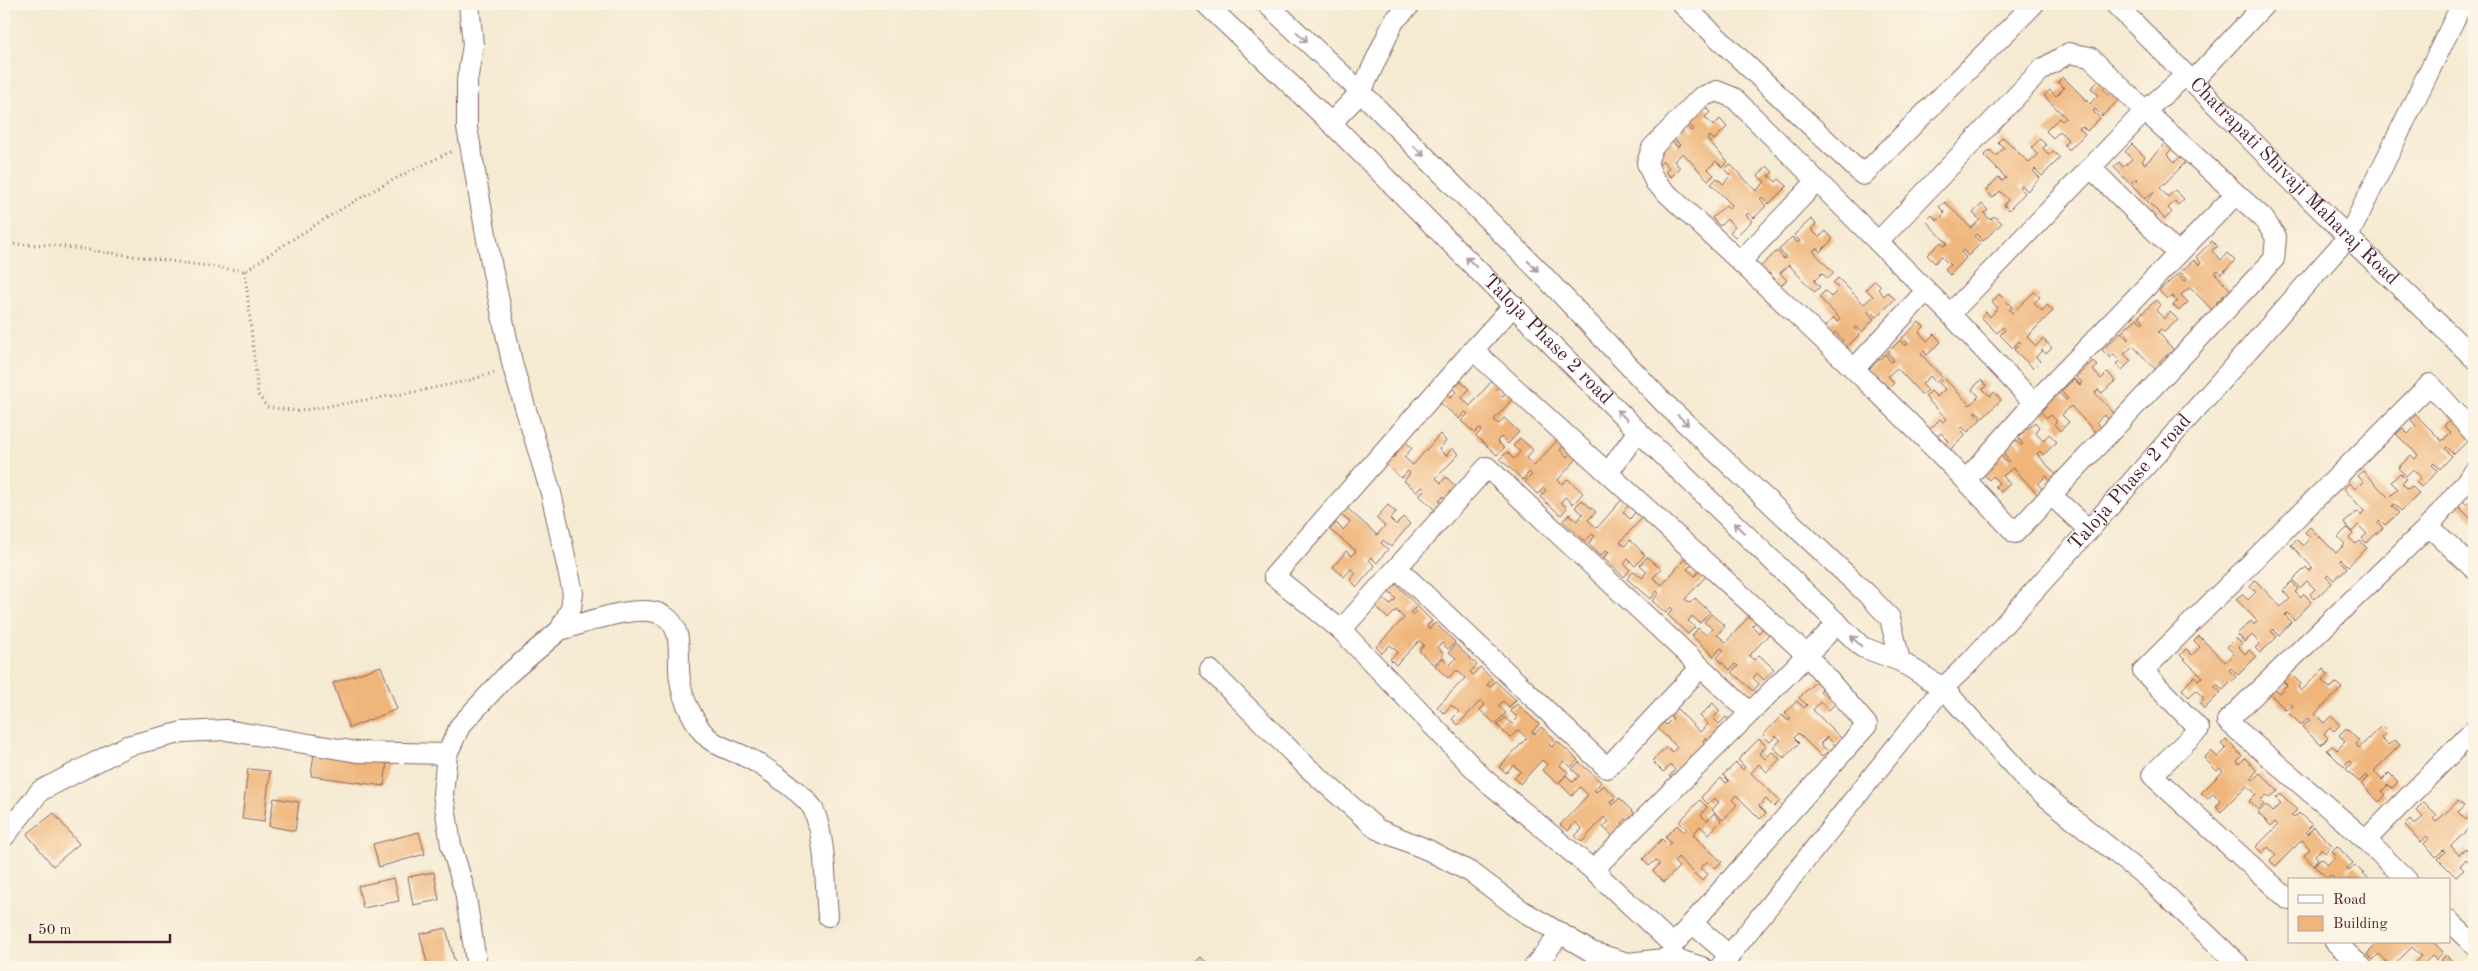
<svg xmlns="http://www.w3.org/2000/svg" width="2478" height="971" font-family="'Old Standard TT',serif">
  <rect width="100%" height="100%" fill="#fcf5e5"/>
  <filter id="ink" filterUnits="userSpaceOnUse"><feTurbulence type="fractalNoise" baseFrequency=".02" numOctaves="2"/><feDisplacementMap in="SourceGraphic" scale="10" xChannelSelector="R" yChannelSelector="G"/><feConvolveMatrix kernelMatrix="1 2 1 2 8 2 1 2 1" color-interpolation-filters="sRGB"/></filter>
  <filter id="wash" filterUnits="userSpaceOnUse"><feTurbulence type="fractalNoise" baseFrequency=".0096" numOctaves="4" result="noise"/><feDisplacementMap in="SourceGraphic" scale="20" xChannelSelector="R" yChannelSelector="G"/><feGaussianBlur stdDeviation="1.12" result="paint"/><feColorMatrix in="noise" values="0 0 0 0 0 0 0 0 0 0 0 0 0 0 0 0 0 1.4 0 .05"/><feComposite in="paint" operator="in"/></filter>
  <g filter="url(#wash)">
    <rect width="100%" height="100%" fill="#f5ead2"/>
    <g id="blocks">
      <path fill="#efb57a" d="M2063 77 2090 104 2098 95 2091 88 2101 79 2106 85 2103 88 2109 95 2113 91 2120 99 2102 116 2095 109 2093 111 2100 118 2087 131 2082 126 2079 128 2085 134 2069 150 2064 145 2068 140 2060 131 2053 138 2046 131 2059 118 2062 121 2066 118 2044 96 2050 90 2056 96 2064 88 2058 82Z
        M1705 107 1710 112 1705 117 1713 126 1720 119 1727 127 1714 140 1710 136 1707 139 1728 162 1722 167 1716 161 1708 169 1714 175 1708 180 1683 153 1674 161 1680 168 1671 177 1665 171 1669 168 1663 161 1659 165 1652 157 1671 139 1677 147 1680 145 1673 138 1686 125 1691 131 1694 129 1688 123Z
        M2003 137 2029 163 2038 155 2031 148 2040 139 2046 145 2043 148 2049 155 2053 151 2060 158 2042 176 2035 169 2033 171 2040 178 2027 191 2022 185 2019 187 2025 193 2009 210 2004 205 2008 200 2000 191 1993 198 1986 190 1999 177 2002 181 2006 178 1984 156 1990 150 1996 156 2004 148 1998 142Z
        M2167 142 2173 148 2167 154 2175 162 2181 156 2186 162 2160 188 2168 197 2175 190 2184 199 2178 205 2175 201 2168 208 2172 212 2165 219 2147 201 2154 193 2152 192 2145 199 2132 185 2138 180 2136 178 2130 184 2114 167 2119 162 2123 167 2132 159 2125 152 2132 144 2145 157 2142 161 2145 164Z
        M1730 164 1756 191 1765 182 1758 176 1767 166 1773 172 1769 176 1776 182 1779 179 1787 186 1769 204 1762 197 1760 199 1766 206 1754 218 1748 213 1746 215 1752 221 1735 237 1730 232 1735 227 1727 219 1720 226 1712 218 1726 205 1729 209 1732 205 1711 184 1717 178 1723 184 1731 175 1725 170Z
        M1945 202 1971 228 1980 220 1973 213 1982 204 1988 210 1984 213 1990 220 1994 216 2002 223 1983 241 1976 234 1974 236 1981 243 1968 256 1963 250 1961 252 1966 258 1950 275 1945 270 1950 265 1941 256 1935 263 1927 255 1941 242 1944 246 1947 243 1926 221 1932 215 1937 221 1945 213 1939 207Z
        M1811 219 1816 224 1811 229 1819 237 1826 231 1833 239 1820 252 1817 248 1813 251 1834 273 1828 279 1822 273 1814 281 1820 287 1814 292 1789 265 1780 273 1787 280 1777 289 1772 283 1775 279 1769 273 1765 277 1758 269 1777 251 1784 259 1786 257 1779 250 1792 237 1798 243 1800 241 1794 235Z
        M2212 241 2217 246 2212 251 2221 260 2227 253 2235 261 2221 274 2218 270 2215 273 2236 296 2230 301 2224 295 2216 303 2221 309 2216 314 2190 287 2181 295 2188 302 2179 311 2173 305 2177 302 2171 295 2167 299 2159 291 2178 274 2185 281 2187 279 2180 272 2194 260 2199 265 2201 263 2196 257Z
        M1838 278 1864 304 1873 296 1866 289 1875 280 1881 286 1878 289 1884 296 1888 292 1895 299 1877 317 1870 310 1868 312 1874 319 1862 332 1856 326 1854 328 1860 334 1843 351 1838 345 1843 341 1835 332 1828 339 1820 331 1834 318 1837 322 1840 319 1819 297 1825 291 1831 297 1839 289 1833 283Z
        M2034 292 2040 297 2034 303 2042 311 2047 305 2053 311 2027 337 2036 346 2043 339 2052 348 2046 354 2042 350 2036 357 2040 361 2033 368 2014 350 2021 343 2019 341 2013 348 2000 335 2005 330 2003 327 1997 333 1981 317 1986 312 1990 317 1998 308 1992 302 1999 294 2012 307 2009 310 2012 313Z
        M2156 300 2160 305 2156 310 2164 319 2170 312 2178 320 2164 332 2161 329 2158 332 2178 355 2173 360 2167 354 2159 362 2164 368 2159 373 2133 346 2124 354 2131 361 2122 370 2116 364 2120 361 2114 354 2110 358 2102 350 2121 332 2128 340 2130 338 2123 331 2137 318 2142 324 2144 322 2139 316Z
        M1919 322 1924 327 1919 332 1927 341 1934 334 1941 342 1927 355 1924 351 1921 354 1942 377 1936 383 1930 376 1922 384 1928 390 1922 395 1897 368 1888 376 1894 383 1885 392 1879 386 1883 383 1877 376 1873 380 1866 372 1885 354 1891 362 1894 360 1887 353 1900 340 1905 346 1908 344 1902 338Z
        M2093 361 2098 366 2093 370 2101 379 2108 372 2115 381 2102 393 2098 389 2095 393 2116 415 2110 421 2104 415 2096 422 2102 428 2096 433 2071 406 2062 415 2069 422 2060 431 2054 424 2057 421 2051 415 2047 418 2040 411 2059 393 2066 400 2068 399 2061 391 2074 379 2080 385 2082 382 2076 377Z
        M1497 375 1504 382 1496 390 1503 397 1509 389 1516 395 1494 420 1499 424 1504 418 1519 432 1508 444 1501 437 1497 441 1504 448 1497 455 1476 436 1482 430 1479 428 1475 433 1461 421 1468 414 1465 412 1459 419 1436 399 1443 392 1450 398 1456 392 1449 385 1456 377 1469 389 1462 398 1470 406Z
        M1944 378 1970 405 1979 396 1972 389 1981 380 1987 386 1983 389 1990 396 1994 392 2001 400 1983 418 1976 411 1974 412 1981 419 1968 432 1962 427 1960 429 1966 435 1949 451 1944 446 1949 441 1941 433 1934 439 1927 432 1940 419 1943 422 1947 419 1925 397 1931 391 1937 397 1945 389 1939 383Z
        M2416 415 2442 441 2451 432 2444 426 2453 416 2473 436 2454 454 2447 447 2445 449 2452 456 2440 469 2434 463 2432 465 2438 471 2421 487 2416 482 2421 478 2413 469 2406 476 2398 468 2411 455 2415 459 2418 455 2396 434 2403 428 2408 434 2416 426 2411 420Z
        M2035 422 2039 427 2035 432 2043 441 2049 434 2057 442 2043 455 2040 451 2037 454 2058 477 2052 482 2046 476 2038 484 2043 490 2038 495 2013 468 2003 476 2010 484 2001 492 1995 486 1999 483 1993 476 1989 480 1982 472 2000 455 2007 462 2009 460 2002 453 2016 440 2021 446 2023 444 2018 438Z
        M1440 434 1446 441 1439 449 1446 456 1452 448 1459 454 1436 478 1441 483 1446 477 1462 492 1451 503 1444 496 1439 501 1446 507 1439 514 1419 495 1425 489 1422 487 1417 492 1404 481 1410 473 1408 471 1401 478 1379 458 1386 451 1393 458 1399 451 1391 444 1399 436 1412 448 1404 457 1413 465Z
        M1561 436 1567 442 1560 450 1567 457 1574 449 1580 455 1558 480 1562 484 1568 479 1583 493 1573 504 1565 497 1561 502 1567 508 1561 515 1540 497 1546 490 1544 488 1538 494 1525 482 1532 475 1529 472 1523 480 1500 459 1507 452 1514 459 1520 452 1513 446 1520 438 1533 450 1526 458 1534 466Z
        M2363 471 2389 498 2398 489 2391 482 2400 473 2406 479 2402 483 2408 489 2412 486 2419 494 2401 511 2394 504 2392 506 2399 513 2385 525 2380 520 2378 522 2383 528 2366 543 2362 538 2367 534 2358 525 2352 532 2344 523 2358 511 2361 515 2364 511 2344 489 2349 483 2355 489 2364 482 2358 476Z
        M1624 497 1630 504 1623 512 1630 519 1636 511 1643 517 1620 542 1625 546 1630 540 1645 555 1635 566 1628 559 1624 564 1630 570 1624 577 1603 558 1609 552 1606 550 1601 556 1588 544 1595 536 1592 534 1585 541 1563 521 1569 514 1577 521 1583 514 1575 507 1582 500 1596 512 1588 520 1597 528Z
        M2474 498V522L2457 505 2462 500 2467 505Z
        M1388 505 1396 512 1390 519 1396 525 1403 517 1410 524 1391 547 1383 540 1381 543 1388 549 1377 563 1371 557 1369 560 1375 566 1357 587 1350 580 1356 573 1351 569 1344 577 1333 567 1346 551 1352 556 1356 551 1330 530 1336 523 1343 530 1350 522 1341 515 1347 508 1377 535 1385 526 1376 518Z
        M2310 527 2336 553 2345 544 2338 537 2347 528 2353 534 2349 538 2356 544 2360 541 2367 548 2348 566 2341 559 2340 561 2347 568 2334 580 2328 575 2326 577 2332 583 2315 599 2310 594 2315 589 2307 581 2300 588 2293 580 2306 567 2309 571 2312 567 2291 545 2297 540 2303 546 2310 538 2305 532Z
        M1688 555 1695 561 1687 569 1695 576 1701 568 1708 574 1685 599 1690 603 1695 598 1710 612 1700 623 1692 616 1688 621 1695 627 1688 634 1668 615 1673 609 1671 607 1666 613 1652 601 1659 593 1657 591 1650 599 1627 579 1634 571 1642 578 1647 571 1640 565 1647 557 1661 569 1653 578 1662 585Z
        M2255 580 2281 607 2290 599 2283 591 2292 582 2298 589 2295 592 2301 598 2304 594 2312 602 2294 620 2287 613 2285 615 2291 622 2279 635 2273 629 2271 631 2277 637 2260 653 2255 648 2260 644 2252 635 2245 642 2237 634 2251 621 2254 625 2257 621 2236 599 2242 594 2248 600 2256 592 2250 586Z
        M1396 584 1417 606 1410 613 1412 615 1419 608 1432 621 1427 626 1429 629 1435 623 1455 642 1448 649 1442 643 1437 647 1444 654 1434 665 1419 651 1424 645 1419 641 1396 665 1390 659 1398 652 1390 645 1382 653 1376 647 1404 618 1396 610 1388 619 1375 605 1383 598 1390 605 1396 599 1389 592Z
        M1753 612 1759 618 1752 626 1759 633 1765 625 1772 631 1749 656 1754 660 1759 655 1774 669 1764 680 1757 673 1753 678 1759 684 1753 691 1732 672 1738 666 1735 664 1730 670 1717 658 1724 650 1721 648 1714 656 1692 636 1698 628 1706 635 1712 628 1704 622 1711 614 1725 626 1717 635 1726 642Z
        M2199 636 2225 662 2234 654 2227 647 2236 638 2242 644 2239 647 2245 654 2249 650 2256 657 2238 675 2231 668 2229 670 2236 677 2223 690 2217 684 2215 687 2221 692 2204 709 2200 704 2204 699 2196 690 2189 697 2182 689 2195 676 2198 680 2202 677 2180 655 2186 649 2192 655 2200 647 2194 641Z
        M1455 644 1477 665 1470 672 1473 675 1480 667 1492 679 1487 685 1490 687 1495 681 1516 700 1509 707 1503 701 1498 706 1506 713 1495 724 1480 710 1485 705 1481 700 1458 725 1452 719 1459 712 1451 705 1444 713 1437 707 1465 678 1457 670 1448 678 1435 666 1443 658 1450 665 1456 658 1449 652Z
        M381 666 397 709 349 728 333 683Z
        M2323 669 2329 675 2322 681 2330 688 2336 683 2342 688 2315 714 2324 723 2331 716 2340 725 2334 731 2330 728 2324 734 2328 738 2321 745 2302 727 2310 720 2308 718 2301 725 2288 712 2293 706 2291 704 2286 710 2269 693 2274 688 2279 693 2287 685 2280 678 2288 671 2301 684 2298 687 2301 691Z
        M1820 677 1827 684 1820 691 1827 697 1833 690 1841 697 1829 710 1820 702 1813 710 1842 739 1835 745 1827 737 1820 744 1828 751 1822 757 1798 733 1794 738 1799 743 1784 758 1773 747 1781 740 1776 736 1770 742 1763 735 1782 715 1788 721 1791 719 1785 713 1797 701 1804 708 1807 705 1799 698Z
        M1671 703 1700 732 1708 724 1700 716 1713 703 1720 711 1713 718 1719 724 1726 717 1734 724 1712 745 1705 738 1703 741 1710 748 1697 760 1692 755 1689 757 1695 763 1676 783 1669 776 1675 770 1671 765 1663 772 1652 761 1667 747 1673 752 1677 747 1653 724 1660 717 1666 725 1673 718 1665 710Z
        M1517 704 1539 724 1532 732 1535 734 1541 727 1555 739 1549 745 1552 747 1557 741 1578 760 1571 767 1564 761 1560 766 1568 772 1558 784 1542 770 1547 764 1542 760 1520 784 1514 778 1521 771 1513 765 1506 773 1499 767 1527 738 1518 730 1510 738 1497 725 1505 718 1512 724 1518 718 1510 711Z
        M2381 726 2387 732 2381 738 2388 745 2395 740 2400 745 2374 771 2382 780 2389 773 2398 782 2392 788 2388 785 2382 791 2386 795 2379 802 2361 784 2368 777 2366 775 2359 782 2346 769 2352 763 2349 761 2344 767 2327 750 2332 746 2337 750 2345 742 2339 735 2346 728 2359 741 2356 744 2359 748Z
        M1759 739 1766 746 1759 753 1765 759 1772 752 1780 759 1767 772 1759 764 1751 773 1780 801 1774 807 1766 799 1759 806 1766 813 1760 819 1736 795 1732 800 1737 805 1723 820 1712 810 1719 802 1714 798 1708 804 1701 797 1721 778 1726 783 1729 781 1723 775 1736 763 1743 770 1745 767 1738 760Z
        M2226 739 2242 756 2237 761 2239 764 2245 758 2257 771 2251 778 2253 780 2260 773 2278 791 2270 798 2266 795 2260 801 2264 804 2258 810 2249 801 2256 794 2247 786 2221 812 2216 807 2221 801 2213 793 2208 799 2201 793 2223 771 2220 768 2217 771 2204 758 2211 751 2218 757 2226 749 2221 744Z
        M314 753 387 763 384 786 311 776Z
        M1579 762 1601 782 1594 790 1596 792 1603 785 1616 797 1611 802 1613 805 1619 798 1639 818 1633 825 1626 819 1622 823 1629 830 1619 842 1603 827 1609 822 1604 817 1582 842 1575 836 1582 829 1575 822 1568 831 1560 825 1588 795 1580 787 1572 796 1559 783 1566 775 1573 782 1579 776 1572 769Z
        M248 769 270 771 264 822 242 819Z
        M2281 794 2297 810 2291 816 2294 818 2299 813 2312 825 2305 832 2307 834 2314 827 2332 845 2325 853 2321 849 2315 855 2318 859 2313 865 2304 855 2310 849 2302 840 2276 866 2270 861 2276 855 2268 847 2262 853 2256 847 2278 825 2275 822 2271 826 2258 813 2266 805 2273 812 2281 803 2276 798Z
        M274 798 299 802 295 831 269 826Z
        M1700 800 1707 807 1701 815 1707 821 1714 813 1721 821 1709 834 1700 826 1693 835 1722 862 1715 868 1708 861 1700 868 1708 874 1702 881 1678 857 1674 862 1679 867 1664 882 1653 871 1660 864 1656 860 1649 866 1643 859 1662 839 1668 845 1671 843 1665 837 1677 825 1684 832 1687 829 1679 822Z
        M2458 801 2464 806 2458 812 2466 820 2472 814 2474 823 2451 846 2459 855 2466 848 2474 858 2470 863 2466 859 2460 866 2464 870 2456 877 2438 859 2445 852 2443 850 2436 857 2424 844 2429 838 2427 836 2421 842 2405 825 2410 820 2414 825 2423 817 2416 810 2424 802 2437 815 2433 819 2436 822Z
        M54 813 79 844 53 866 27 834Z
        M419 832 425 854 379 867 373 844Z
        M2337 846 2353 863 2347 869 2349 871 2355 865 2368 878 2366 880H2332L2334 878 2330 875 2327 878 2314 865 2321 858 2328 864 2336 856 2332 851Z
        M434 872 439 900 413 905 408 877Z
        M394 878 399 901 363 908 358 886Z
        M446 928 456 967H428L420 934Z
        M2379 942H2433L2443 952 2436 960 2432 956 2425 962 2429 966 2428 967H2419L2414 963 2421 956 2412 947 2392 967H2382L2387 962 2379 954 2373 960 2367 954Z
        M2446 955 2458 967H2444L2446 965 2441 960Z
        M1201 957 1212 967H1190Z"/>
    </g>
  </g>
  <g filter="url(#ink)">
    <use href="#blocks" fill-opacity="0" stroke="#866665" stroke-width="1"/>
    <g fill="none" stroke-linecap="round" stroke-linejoin="round">
      <defs>
        <g id="minor">
          <path d="M469 4 473 45 467 81V128L470 144 492 268 513 367 551 493 573 593 571 608 560 630 507 675 460 726 447 754 443 794 451 845 465 892 477 967"/>
          <path id="s1" d="M1206 4 1331 123 1638 431 1862 647 1900 661 1943 688 1970 662 2089 530 2348 237 2462 4"/>
          <path d="M1267 4 1361 92 1541 273 1663 402 1867 594 1890 618 1900 661"/>
          <path d="M1682 4 1863 175 2034 4"/>
          <path id="s2" d="M2115 4 2348 237 2474 358"/>
          <path d="M2192 82 2265 4"/>
          <path d="M1331 123 1361 92 1394 21 1411 4"/>
          <path d="M2091 168 2178 254"/>
          <path d="M1878 242 2042 69 2069 53 2090 57 2145 111 2186 75"/>
          <path d="M1740 262 1817 181"/>
          <path d="M1950 314 2145 111 2263 218 2276 237 2274 259 2015 533C1902 409 1777 297 1655 182L1647 163 1652 148 1701 97 1717 91 1734 98 1950 314 2034 403 1966 480"/>
          <path d="M1473 350 1514 305"/>
          <path d="M1855 368 1926 291"/>
          <path d="M2034 403 2236 194"/>
          <path d="M1608 473 1638 431"/>
          <path d="M2051 495 2089 530"/>
          <path d="M2429 526 2474 472"/>
          <path d="M1397 568 1607 768 1701 667"/>
          <path d="M560 630C586 623 638 602 663 615 686 628 676 659 680 679 681 689 685 702 690 711 696 723 701 733 712 741 722 748 736 752 746 757 761 764 809 797 814 811 826 841 825 884 828 916"/>
          <path d="M1341 630 1274 576 1473 350 1807 655 1867 725 1673 945 1593 870"/>
          <path d="M1210 670 1307 767 1377 829 1428 850 1472 873 1521 910 1592 952 1628 963 1673 958 1702 967"/>
          <path d="M1750 713 1593 870 1484 779 1341 630 1487 467 1750 713 1838 623"/>
          <path d="M4 837 40 791 127 746 183 732 226 730 357 752 447 754"/>
          <path d="M2366 840 2474 730"/>
          <path d="M2407 880 2366 840 2227 721 2429 526 2474 569"/>
          <path d="M2289 900 2152 775 2199 729 2143 671 2430 384 2474 433"/>
          <path d="M2449 921 2474 945"/>
          <path d="M1692 923 1730 956"/>
          <path d="M2335 942 2362 967"/>
          <path d="M1534 967 1561 933"/>
          <path d="M1720 967 1943 688 2029 783 2151 881 2241 967"/>
        </g>
      </defs>
      <use href="#minor" stroke="#866665" stroke-width="22"/>
      <path stroke="#866665" stroke-width="3" stroke-dasharray="1 4" stroke-linecap="butt" d="M4 244 51 245 245 271C311 226 380 183 453 151
        M245 271 258 395 267 407 298 411 420 391 470 380 496 372"/>
      <use href="#minor" stroke="#fff" stroke-width="20"/>
    </g>
    <defs><path id="oneway-shaft" d="M-6 0H5M1.5-3L5.5 0L1.5 3" fill="none" stroke-width="1.6" stroke-linecap="round" stroke-linejoin="round" transform="scale(1.25)"/></defs>
    <g stroke="#ae9aa0">
      <use href="#oneway-shaft" transform="translate(1302 37) rotate(43)"/>
      <use href="#oneway-shaft" transform="translate(1419 151) rotate(45)"/>
      <use href="#oneway-shaft" transform="translate(1471 262) rotate(-135)"/>
      <use href="#oneway-shaft" transform="translate(1533 266) rotate(45)"/>
      <use href="#oneway-shaft" transform="translate(1622 415) rotate(-135)"/>
      <use href="#oneway-shaft" transform="translate(1683 420) rotate(43)"/>
      <use href="#oneway-shaft" transform="translate(1739 528) rotate(-136)"/>
      <use href="#oneway-shaft" transform="translate(1856 641) rotate(-136)"/>
    </g>
  </g>
  <g text-anchor="middle" dominant-baseline="central" stroke-width="4" stroke-linejoin="round" paint-order="stroke">
    <g font-size="20" fill="#4a1f2b" stroke="#fcf5e5">
      <text stroke="none"><textPath href="#s2" startOffset="252">Chatrapati Shivaji Maharaj Road</textPath></text>
      <text stroke="none"><textPath href="#s1" startOffset="479">Taloja Phase 2 road</textPath></text>
      <text stroke="none"><textPath href="#s1" startOffset="1288">Taloja Phase 2 road</textPath></text>
    </g>
  </g>
  <rect width="2478" height="971" fill="none" stroke="#fcf5e5" stroke-width="20"/>
  <rect x="2288" y="878" width="162" height="65" fill="#fcf5e5" stroke="#b59f9b"/>
  <rect x="2298" y="895" width="25" height="8" fill="#ffffff" stroke="#b59f9b"/>
  <text x="2333" y="904" font-size="15" fill="#4a1f2b">Road</text>
  <rect x="2298" y="916" width="25" height="15" fill="#efb57a" stroke="#b59f9b"/>
  <text x="2333" y="928" font-size="15" fill="#4a1f2b">Building</text>
  <path d="M30 934v8h140v-8" fill="none" stroke="#4a1f2b" stroke-width="2.5"/>
  <text x="38" y="934" font-size="15" fill="#4a1f2b" stroke="#fcf5e5" stroke-width="4" paint-order="stroke">50 m</text>
</svg>
